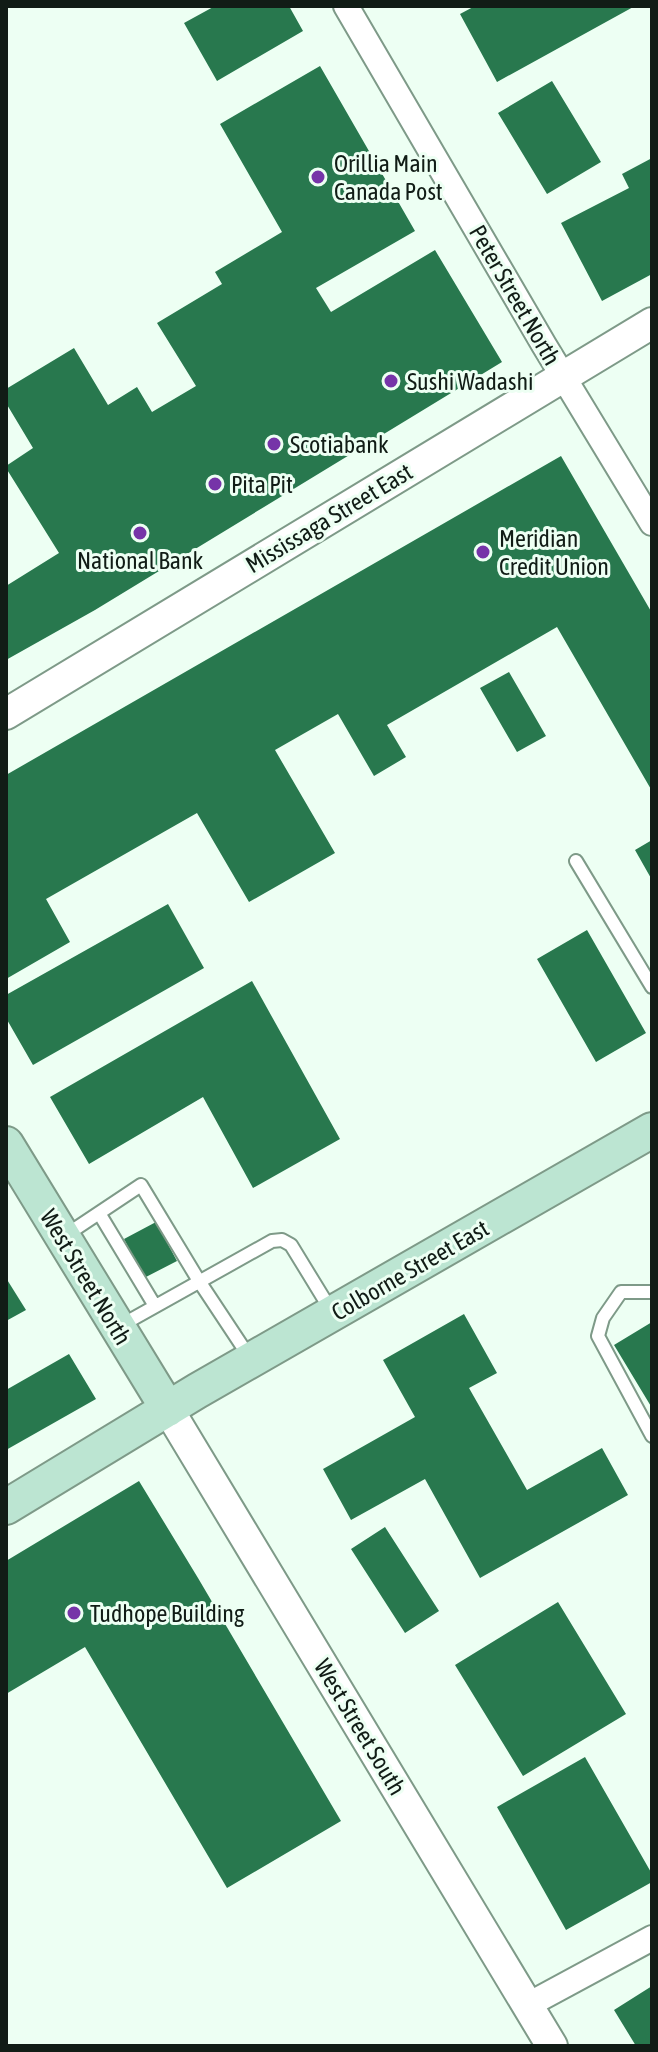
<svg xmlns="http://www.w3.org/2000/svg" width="658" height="2052" font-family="'Asap Condensed',sans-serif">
  <rect width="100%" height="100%" fill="#edfff3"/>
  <path fill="#28784e" d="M215 6H289L303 31 217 81 184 23Z
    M475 6H635L497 82 460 14Z
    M320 66 415 231 316 288 331 312 435 250 502 362 95 610 6 660V586L59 553 6 468V466L33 448 6 403V389L74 348 108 405 137 387 152 412 196 386 157 323 222 284 215 272 282 232 220 124Z
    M552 81 601 162 547 194 498 113Z
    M652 158V274L602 301 561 223 629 188 622 174Z
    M561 456 652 613V791L557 627 387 725 406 757 374 776 338 714 275 750 335 853 249 902 197 813 46 899 70 942 6 979V775Z
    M509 672 546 736 517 752 480 688Z
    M652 840V880L635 850Z
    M168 904 204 968 33 1065 6 1018V995Z
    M587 930 646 1033 596 1062 537 959Z
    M252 981 340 1139 253 1188 203 1097 89 1164 50 1097Z
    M156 1222 177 1261 144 1278 124 1239Z
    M6 1278 26 1310 6 1321Z
    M464 1314 497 1373 469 1388 527 1490 602 1448 628 1495 480 1578 425 1479 351 1520 323 1469 415 1417 383 1360Z
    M652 1322V1408L614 1345Z
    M69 1354 96 1399 6 1450V1390Z
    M139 1481 198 1578 341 1821 227 1888 85 1647 6 1694V1561Z
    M385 1527 439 1611 405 1633 351 1549Z
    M558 1602 626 1714 523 1776 455 1665Z
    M585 1757 652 1874V1882L566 1930 497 1807Z
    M652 1986V2046H636L614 2010Z"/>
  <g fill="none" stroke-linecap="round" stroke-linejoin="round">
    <defs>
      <path id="service" d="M576 861 652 987
        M99 1213 155 1306
        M63 1237 141 1185 199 1281 250 1358
        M652 1292H621L603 1318 598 1336 652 1436
        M120 1326 272 1241 282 1240 291 1245 332 1312"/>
      <path id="minor" d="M346 6 544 345 652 523
        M528 2005 652 1938"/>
      <path id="tertiary" d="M6 714 652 323
        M168 1409 552 2046"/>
      <path id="secondary" d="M6 1144 168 1409
        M6 1507 197 1391 652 1130"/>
    </defs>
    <use href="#service" stroke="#7e9a88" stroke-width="16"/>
    <use href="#minor" stroke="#7e9a88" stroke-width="28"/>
    <use href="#tertiary" stroke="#7e9a88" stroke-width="34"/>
    <use href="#secondary" stroke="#7e9a88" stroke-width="38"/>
    <use href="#service" stroke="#fff" stroke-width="12"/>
    <use href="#minor" stroke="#fff" stroke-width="24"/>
    <use href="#tertiary" stroke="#fff" stroke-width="30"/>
    <use href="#secondary" stroke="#bce5d2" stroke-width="34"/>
  </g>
  <g fill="#7634a8" stroke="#edfff3" stroke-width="3">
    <circle cx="318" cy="177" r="8"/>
    <circle cx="391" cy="381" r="8"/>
    <circle cx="274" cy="444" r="8"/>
    <circle cx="215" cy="484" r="8"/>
    <circle cx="140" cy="533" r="8"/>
    <circle cx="483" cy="552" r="8"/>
    <circle cx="74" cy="1613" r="8"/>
  </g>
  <g text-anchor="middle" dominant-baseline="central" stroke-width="6" stroke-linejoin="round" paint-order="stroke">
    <g font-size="24" fill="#111c16" stroke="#edfff3" text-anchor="start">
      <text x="334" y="163">Orillia Main<tspan x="334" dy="28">Canada Post</tspan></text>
      <text x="407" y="381">Sushi Wadashi</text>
      <text x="290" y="444">Scotiabank</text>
      <text x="231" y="484">Pita Pit</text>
      <text x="499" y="538">Meridian<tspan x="499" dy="28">Credit Union</tspan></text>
      <text x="140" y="560" text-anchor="middle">National Bank</text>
      <text x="90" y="1613">Tudhope Building</text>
    </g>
    <g font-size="24" fill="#111c16" stroke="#edfff3">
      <text transform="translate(515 295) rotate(60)">Peter Street North</text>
      <text transform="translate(329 518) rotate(-31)">Mississaga Street East</text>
      <text transform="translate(410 1270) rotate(-30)">Colborne Street East</text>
      <text transform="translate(86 1277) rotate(59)">West Street North</text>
      <text transform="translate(360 1727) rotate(59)">West Street South</text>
    </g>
  </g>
  <rect width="658" height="2052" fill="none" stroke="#111c16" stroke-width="16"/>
</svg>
